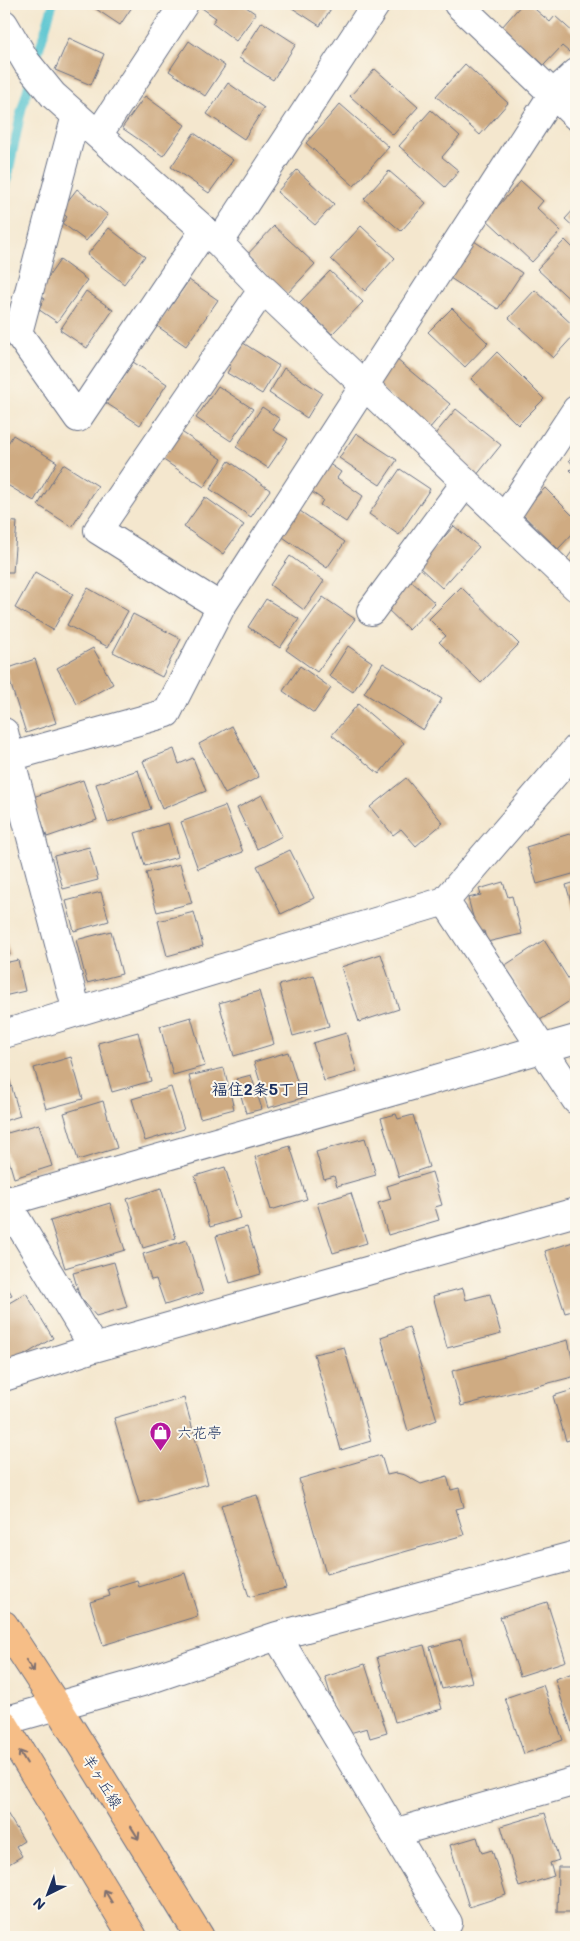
<svg xmlns="http://www.w3.org/2000/svg" width="580" height="1941" font-family="Mali,'Klee One',sans-serif">
  <rect width="100%" height="100%" fill="#fbf7ec"/>
  <filter id="ink" filterUnits="userSpaceOnUse"><feTurbulence type="fractalNoise" baseFrequency=".02" numOctaves="2"/><feDisplacementMap in="SourceGraphic" scale="10" xChannelSelector="R" yChannelSelector="G"/><feConvolveMatrix kernelMatrix="1 2 1 2 8 2 1 2 1" color-interpolation-filters="sRGB"/></filter>
  <filter id="wash" filterUnits="userSpaceOnUse"><feTurbulence type="fractalNoise" baseFrequency=".0096" numOctaves="4" result="noise"/><feDisplacementMap in="SourceGraphic" scale="20" xChannelSelector="R" yChannelSelector="G"/><feGaussianBlur stdDeviation="1.12" result="paint"/><feColorMatrix in="noise" values="0 0 0 0 0 0 0 0 0 0 0 0 0 0 0 0 0 1.4 0 .05"/><feComposite in="paint" operator="in"/></filter>
  <g filter="url(#wash)">
    <rect width="100%" height="100%" fill="#f4e7ce"/>
    <g fill="none" stroke-linecap="round" stroke-linejoin="round">
      <path stroke="#57c4d0" stroke-width="9" d="M35 63 53 4
        M4 196 21 112 31 76"/>
    </g>
    <g id="blocks">
      <path fill="#cfab82" d="M91 4H134L120 25 90 5Z
        M201 4H242L256 14 236 41 212 23 216 18 199 6Z
        M286 4H334L320 26Z
        M522 4H529L550 22 555 16 576 35V44L569 52 562 46 544 65 502 27Z
        M262 22 296 44 273 80 239 58Z
        M69 38 104 54 91 85 55 70Z
        M189 41 225 66 205 96 169 71Z
        M465 64 508 103 480 135 436 96Z
        M375 69 418 107 393 135 350 96Z
        M228 83 264 108 244 139 207 114Z
        M145 96 185 125 163 156 122 128Z
        M340 104 389 147 354 186 306 143Z
        M431 110 460 136 442 157 459 171 445 187 399 146Z
        M194 133 233 160 209 193 171 167Z
        M297 170 334 204 315 225 277 192Z
        M389 171 426 203 401 231 364 199Z
        M521 181 543 201 537 208 561 231 532 262 486 219Z
        M77 189 108 215 86 241 62 223 67 217 60 211Z
        M576 207V229L565 219Z
        M274 226 315 264 287 294 246 256Z
        M361 226 395 258 365 291 331 259Z
        M109 228 145 256 124 284 87 255Z
        M565 240 576 251V305L537 269Z
        M474 241 522 273 498 309 450 278Z
        M60 260 87 280 57 322 38 309 45 299 37 293Z
        M330 271 363 302 332 334 299 303Z
        M189 280 218 300 186 346 157 326Z
        M535 290 576 328V333L553 358 509 318Z
        M86 291 113 310 87 348 60 330Z
        M452 308 488 343 465 367 428 332Z
        M237 339 279 366 262 394 227 373 231 366 223 361Z
        M497 352 544 399 518 425 471 379Z
        M396 359 450 404 429 429 375 383Z
        M133 362 167 384 140 425 106 403Z
        M284 368 322 393 307 418 269 393Z
        M218 386 253 409 231 441 196 418Z
        M262 407 280 419 273 430 288 439 268 468 236 447Z
        M456 409 501 445 476 476 431 439Z
        M180 431 222 459 204 487 162 459Z
        M356 433 397 460 380 485 339 458Z
        M13 435 57 462 34 501 4 483V450Z
        M576 453V476L570 470 574 466 569 460Z
        M229 461 270 490 251 517 210 489Z
        M328 463 341 472 337 478 363 496 346 522 320 505 323 500 309 490Z
        M63 464 98 486 72 527 38 505Z
        M400 469 430 489 399 535 369 514Z
        M545 488 572 515 576 511V530L558 549 521 513Z
        M205 497 244 525 223 554 184 527Z
        M297 509 345 542 327 568 280 535Z
        M4 521 17 522 13 572H4Z
        M454 526 479 547 442 588 418 566Z
        M576 546V568L566 560Z
        M290 556 324 581 304 610 270 585Z
        M35 572 73 594 53 630 15 608Z
        M410 580 435 603 409 630 385 607Z
        M461 587 519 644 481 683 439 642 446 636 429 619Z
        M88 588 128 611 108 647 67 625Z
        M323 597 355 619 317 672 286 650Z
        M266 599 299 619 280 648 248 627Z
        M133 614 181 639 162 677 113 652Z
        M348 646 372 662 353 692 329 676Z
        M93 648 113 684 77 704 57 668Z
        M35 659 56 723 26 733 6 669Z
        M383 663 442 699 423 730 364 693Z
        M300 666 331 688 314 713 283 691Z
        M358 704 404 743 379 774 332 735Z
        M232 726 259 777 225 794 199 744Z
        M174 749 179 764 193 758 206 791 162 809 143 761Z
        M138 770 151 809 108 823 96 784Z
        M406 778 443 823 416 846 401 829 393 835 370 807Z
        M83 780 97 820 47 837 33 797Z
        M262 795 282 836 257 849 237 808Z
        M225 806 243 852 198 869 181 822Z
        M168 823 178 857 145 866 135 833Z
        M576 832V873L537 884 526 847Z
        M89 847 98 880 63 889 54 856Z
        M290 850 314 898 281 914 257 866Z
        M180 864 192 903 157 912 146 873Z
        M503 882 508 897 512 896 522 934 487 942 484 931 477 932 468 898 481 895 479 889Z
        M576 882V919L566 885Z
        M101 892 109 921 74 931 66 901Z
        M194 912 203 946 167 956 158 921Z
        M111 931 122 974 87 983 76 940Z
        M4 933 10 955 4 956Z
        M544 940 576 991V997L540 1020 504 966Z
        M381 954 399 1009 359 1022 341 967Z
        M18 960 25 991 4 996V963Z
        M314 975 329 1026 293 1036 279 985Z
        M259 991 274 1044 234 1056 219 1003Z
        M191 1017 205 1066 173 1075 160 1026Z
        M138 1032 151 1081 112 1092 98 1043Z
        M346 1033 357 1072 324 1081 313 1043Z
        M288 1052 302 1098 268 1108 254 1062Z
        M71 1057 83 1099 46 1109 34 1068Z
        M5 1064 20 1116 4 1121V1065Z
        M224 1068 234 1109 200 1118 189 1076Z
        M251 1075 262 1109 246 1113 236 1079Z
        M171 1087 184 1129 145 1141 132 1099Z
        M103 1101 117 1148 78 1160 64 1113Z
        M396 1114 398 1119 413 1115 429 1167 399 1177 381 1118Z
        M39 1124 52 1166 14 1178 4 1144V1134Z
        M365 1138 376 1175 337 1186 334 1176 324 1179 316 1152Z
        M290 1146 307 1199 271 1210 255 1157Z
        M225 1167 240 1218 210 1227 195 1176Z
        M432 1172 442 1205 435 1207 439 1220 388 1235 378 1203 391 1199 387 1186Z
        M161 1188 176 1238 143 1248 127 1199Z
        M351 1193 367 1243 333 1253 317 1203Z
        M110 1203 125 1250 65 1268 50 1221Z
        M247 1227 261 1274 230 1283 216 1236Z
        M187 1240 203 1293 165 1305 156 1279 151 1280 143 1254Z
        M576 1241V1310L565 1313 545 1251Z
        M114 1262 127 1307 96 1316 80 1297 73 1273Z
        M4 1281 12 1295 4 1299Z
        M463 1288 466 1300 490 1294 501 1334 447 1348 433 1296Z
        M26 1293 53 1338 6 1366 4 1362V1306Z
        M409 1327 437 1420 408 1431 381 1337Z
        M568 1340 576 1376 461 1406 452 1371Z
        M344 1347 371 1441 341 1450 314 1354Z
        M576 1389V1438L566 1441 553 1396Z
        M184 1398 208 1484 139 1503 114 1418Z
        M381 1455 387 1475 396 1473 405 1475 421 1484 447 1476 451 1490 459 1488 464 1507 456 1509 464 1535 326 1574 299 1479Z
        M257 1495 286 1588 249 1597 221 1505Z
        M185 1573 198 1616 103 1645 90 1602 110 1596 108 1589 137 1580 139 1587Z
        M547 1602 566 1661 520 1676 500 1617Z
        M461 1639 472 1682 442 1689 430 1647Z
        M424 1645 442 1709 395 1722 377 1657Z
        M365 1664 387 1733 370 1738 367 1728 343 1735 325 1677Z
        M576 1672V1738L574 1739 555 1679Z
        M543 1685 563 1740 524 1754 505 1698Z
        M4 1808 24 1841 16 1846 22 1856 4 1867Z
        M545 1813 559 1860 550 1863 554 1876 519 1887 501 1826Z
        M477 1837 482 1853 492 1850 506 1895 469 1907 450 1845Z
        M558 1867H576V1912H557Z"/>
    </g>
  </g>
  <g filter="url(#ink)">
    <use href="#blocks" fill-opacity="0" stroke="#676f85" stroke-width="1"/>
    <g fill="none" stroke-linecap="round" stroke-linejoin="round">
      <defs>
        <path id="minor" d="M458 4 576 116
          M4 24 27 63 53 95 219 243 263 289 576 587
          M76 115 18 333 78 418 204 231
          M98 135 184 4
          M219 243 376 4
          M504 519 576 410
          M221 607 98 530 263 289
          M371 611 466 482
          M4 732 10 757 167 713 221 607 553 94 576 73
          M10 757 77 1012
          M445 901 576 1100
          M4 1034 445 901 576 749
          M4 1198 6 1202 576 1039
          M6 1202 94 1348
          M4 1377 94 1348 576 1212
          M277 1636 448 1923
          M4 1721 142 1682 277 1636 576 1555
          M394 1833 576 1781"/>
        <path id="major" d="M4 1625 57 1706 200 1937
          M4 1724 133 1937"/>
      </defs>
      <use href="#minor" stroke="#676f85" stroke-width="30"/>
      <use href="#major" stroke="#676f85" stroke-width="30"/>
      <use href="#minor" stroke="#fff" stroke-width="28"/>
      <use href="#major" stroke="#f6be87" stroke-width="28"/>
    </g>
    <defs><path id="oneway-shaft" d="M-6 0H5M1.5-3L5.5 0L1.5 3" fill="none" stroke-width="1.6" stroke-linecap="round" stroke-linejoin="round" transform="scale(1.25)"/></defs>
    <g stroke="#7e6f70">
      <use href="#oneway-shaft" transform="translate(30 1666) rotate(56)"/>
      <use href="#oneway-shaft" transform="translate(23 1757) rotate(-121)"/>
      <use href="#oneway-shaft" transform="translate(135 1833) rotate(58)"/>
      <use href="#oneway-shaft" transform="translate(108 1896) rotate(-121)"/>
    </g>
  </g>
  <defs>
    <symbol id="shop-pin" viewBox="-11 -11 22 30"><path d="M0 17L-7.5 6A9.5 9.5 0 1 1 7.5 6Z" fill="#b5179e" stroke="#fbf7ec"/><path d="M-5-2.5h2.3a2.7 3.5 0 0 1 5.4 0H5L5.5 6h-11ZM-1.5-2.5h3a1.5 2.3 0 0 0-3 0Z" fill="#fff"/></symbol>
  </defs>
  <g fill-rule="evenodd">
    <use href="#shop-pin" x="148" y="1420" width="25" height="34"/>
  </g>
  <g text-anchor="middle" dominant-baseline="central" stroke-width="4" stroke-linejoin="round" paint-order="stroke">
    <g font-size="15" fill="#1b2f5e" stroke="#fbf7ec" text-anchor="start">
      <text x="177" y="1432">六花亭</text>
    </g>
    <g font-size="15" fill="#1b2f5e" stroke="#fbf7ec">
      <text transform="translate(103 1781) rotate(58)">羊ヶ丘線</text>
    </g>
    <g font-size="16" font-weight="bold" fill="#1b2f5e" stroke="#fbf7ec">
      <text x="261" y="1088">福住2条5丁目</text>
    </g>
  </g>
  <rect width="580" height="1941" fill="none" stroke="#fbf7ec" stroke-width="20"/>
  <g transform="translate(48 1894) rotate(222)" stroke="#fbf7ec" stroke-width="4" paint-order="stroke">
  <path d="M0-4L9 19L0 12L-9 19Z" fill="#1b2f5e"/>
  <text y="-8" font-size="14" font-weight="bold" text-anchor="middle" fill="#1b2f5e">N</text>
  </g>
</svg>
